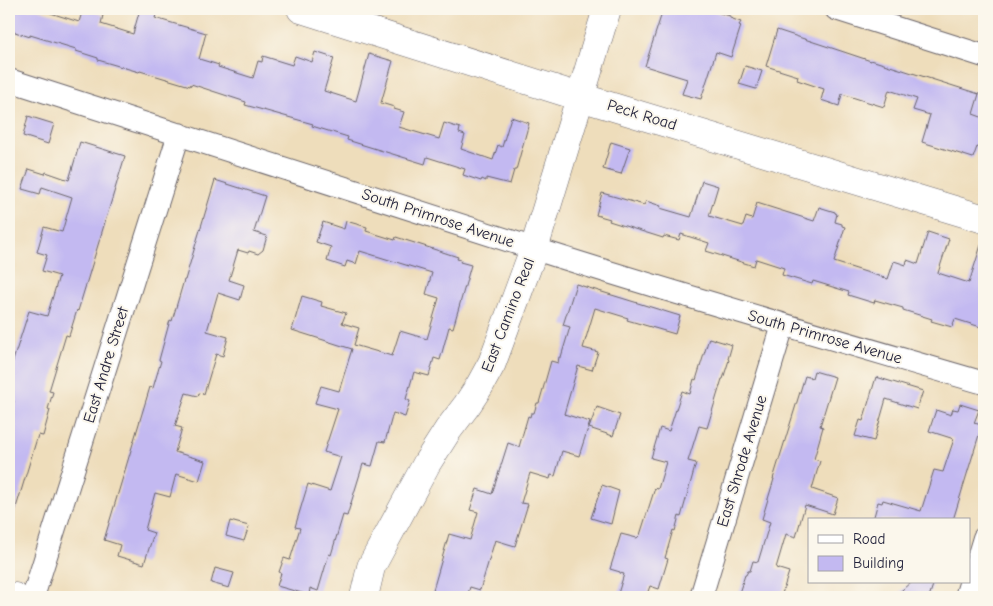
<svg xmlns="http://www.w3.org/2000/svg" width="993" height="606" font-family="'Comic Neue',sans-serif">
  <rect width="100%" height="100%" fill="#fbf7ec"/>
  <filter id="ink" filterUnits="userSpaceOnUse"><feTurbulence type="fractalNoise" baseFrequency=".02" numOctaves="2"/><feDisplacementMap in="SourceGraphic" scale="10" xChannelSelector="R" yChannelSelector="G"/><feConvolveMatrix kernelMatrix="1 2 1 2 8 2 1 2 1" color-interpolation-filters="sRGB"/></filter>
  <filter id="wash" filterUnits="userSpaceOnUse"><feTurbulence type="fractalNoise" baseFrequency=".0096" numOctaves="4" result="noise"/><feDisplacementMap in="SourceGraphic" scale="20" xChannelSelector="R" yChannelSelector="G"/><feGaussianBlur stdDeviation="1.12" result="paint"/><feColorMatrix in="noise" values="0 0 0 0 0 0 0 0 0 0 0 0 0 0 0 0 0 1.4 0 .05"/><feComposite in="paint" operator="in"/></filter>
  <g filter="url(#wash)">
    <rect width="100%" height="100%" fill="#edb"/>
    <g id="blocks">
      <path fill="#c3b9f1" d="M9 9H38L79 22 83 9 103 15 101 24 133 34 140 9H158L155 18 206 33 199 59 219 65 218 67 253 78 258 61 262 62 263 56 292 65 295 56 312 62 315 52 334 58 324 91 356 101 369 54 393 61 381 103 394 107V109L404 112 399 127 439 139 444 123 460 128 459 133 465 135 461 149 493 160 498 145 502 147 511 117 529 123 516 170H514L510 184 486 178V181L482 179 481 181 463 175 465 169 427 157 425 164 347 140 348 137 312 126 313 124 245 105 246 102 191 84 190 86 140 71 139 72 98 60V58L76 51V49L30 35V37L9 30Z
        M670 9H707L730 16V18L741 22 739 25 741 26 731 57 716 52 701 99 682 94 687 79 645 66 662 13 668 14Z
        M777 30 841 51 871 61V60L979 94 973 114 984 118V149L977 147 973 158 922 142 930 115 913 110 917 99 889 90 884 107 842 94 839 106 821 100 824 89 797 80 798 76 766 66Z
        M745 66 762 71 756 89 739 84Z
        M28 116 54 124 48 144 23 136Z
        M80 142 125 156 78 311 77 310 69 336 66 335 49 391 53 392 48 409 50 410 43 436 38 435 12 521H9V418L14 401 9 399V373L29 311 47 316 59 276 42 271 47 255 37 252 44 227 62 232 72 197 42 187 40 194 22 189 29 169 45 174 46 172 69 180Z
        M611 142 630 148 621 174 603 169Z
        M215 180 265 196 254 232 267 236 263 250 258 254 249 251 248 253 238 250 229 280 244 285 240 300 218 293 207 331 228 337 223 356 216 354 204 394 199 393 198 396 186 393 175 426 182 428 175 452 205 461 199 481 176 474 170 497 155 493 145 530 154 533 144 564 117 556 120 545 104 540 150 387 153 388 161 361 159 360 170 320 172 321 184 280H185Z
        M702 181 718 186 709 216 743 226 746 217 752 219 757 203 814 221 819 207 835 212V213L837 214 835 222 842 224V226L845 227 834 262 888 279 894 261 906 265 907 260 918 264 928 232 949 239 938 273 969 283 981 245 984 246V328L955 319 952 327 931 321 932 319 903 310V308L875 300 874 303 848 295 849 292 813 281 812 284 782 275 784 268 756 259 754 266 706 251 709 243 681 234 679 240 664 236 663 238 609 221 610 219 596 215 602 193 644 205 646 201 661 206 660 208 691 217Z
        M346 221 367 227 366 231 395 240 396 237 458 257 457 259 461 260 460 262 471 265 453 328 449 327 440 360 434 358 429 376 414 372 406 399 410 401 405 417 393 413 385 442 379 441 372 466 363 464 347 516 343 515 331 555 329 554 318 591 310 588 309 595 277 586 281 573 279 572 284 558 290 560 300 528 295 527 308 484 330 491 341 457 324 452 338 409 315 403 321 386 339 391 352 349 292 330 302 296 322 302 321 306 346 313 342 323 359 328 354 345 392 356 400 331 427 339 439 298 426 294 432 273 360 251 356 264 347 261 345 267 327 261 331 247 316 242 323 222 344 229Z
        M576 284 680 316 675 334 627 320 628 318 595 308 583 348 598 352 592 370 578 366 564 414 590 422 579 456 562 451 555 476 551 475 550 479 530 473 521 503 528 504 515 546 495 540 480 590 470 587 467 597H431L449 534 470 540 478 512 470 510 477 489 492 494 508 443 519 447 528 416 530 417 531 413H534L537 403H539L551 361 558 363 559 357H561L570 327 563 325Z
        M709 338 732 345 728 359 729 360 723 379H722L707 428 699 426 688 461 696 463 681 517 679 516 675 531 673 530 665 558 668 559 659 589 650 586 646 597H617L624 574 620 573V572L610 569 621 534 637 538 640 535 655 488 658 489 666 462 651 458 660 428 669 431 682 391 690 394 694 379 696 380Z
        M814 371 835 377 820 426 823 427 814 459 820 461 812 489 838 498 833 514 805 505 796 537 786 534 776 568 789 572 781 597H754L739 593 745 575H746L748 571H750L753 561 758 562 770 522 762 519 774 479H773L805 376 812 378Z
        M876 377 923 391 917 409 886 399 874 441 855 436 860 420 863 421Z
        M960 404 979 410 974 423 982 425 953 520H873L878 502 882 503 883 500 921 511 934 470 943 472 954 439 929 431 936 410 951 415 953 409 958 410Z
        M597 407 620 415 613 436 589 428Z
        M602 485 619 491 611 524 591 518Z
        M230 521 249 526 244 541 226 536Z
        M215 568 234 573 229 588 211 583Z
        M911 582H934L929 597H894Z"/>
    </g>
  </g>
  <g filter="url(#ink)">
    <use href="#blocks" fill-opacity="0" stroke="#696368" stroke-width="1"/>
    <g fill="none" stroke-linecap="round" stroke-linejoin="round">
      <defs>
        <path id="minor" d="M836 9 984 56
          M9 80C183 135 357 193 532 248 682 296 833 339 984 383
          M33 597 179 134
          M701 597 783 325
          M966 597 984 538"/>
        <path id="tertiary" d="M301 9 580 97 984 219
          M364 597 371 567 427 463 448 430 467 405 480 385 492 363 534 249 607 9"/>
        <path id="secondary" d="M9 596 15 597"/>
      </defs>
      <use href="#minor" stroke="#696368" stroke-width="24"/>
      <use href="#tertiary" stroke="#696368" stroke-width="29"/>
      <use href="#secondary" stroke="#696368" stroke-width="29"/>
      <use href="#minor" stroke="#fff" stroke-width="22"/>
      <use href="#tertiary" stroke="#fff" stroke-width="28"/>
      <use href="#secondary" stroke="#fff" stroke-width="28"/>
    </g>
  </g>
  <g text-anchor="middle" dominant-baseline="central" stroke-width="4" stroke-linejoin="round" paint-order="stroke">
    <g font-size="16" fill="#22223b" stroke="#fbf7ec">
      <text transform="translate(642 115) rotate(17)">Peck Road</text>
      <text transform="translate(438 218) rotate(18)">South Primrose Avenue</text>
      <text transform="translate(508 315) rotate(-69)">East Camino Real</text>
      <text transform="translate(825 337) rotate(16)">South Primrose Avenue</text>
      <text transform="translate(106 365) rotate(-73)">East Andre Street</text>
      <text transform="translate(742 461) rotate(-73)">East Shrode Avenue</text>
    </g>
  </g>
  <rect width="993" height="606" fill="none" stroke="#fbf7ec" stroke-width="30"/>
  <rect x="808" y="518" width="162" height="65" fill="#fbf7ec" stroke="#a4a2a5"/>
  <rect x="818" y="535" width="25" height="8" fill="#ffffff" stroke="#a4a2a5"/>
  <text x="853" y="544" font-size="15" fill="#22223b">Road</text>
  <rect x="818" y="556" width="25" height="15" fill="#c3b9f1" stroke="#a4a2a5"/>
  <text x="853" y="568" font-size="15" fill="#22223b">Building</text>
</svg>
